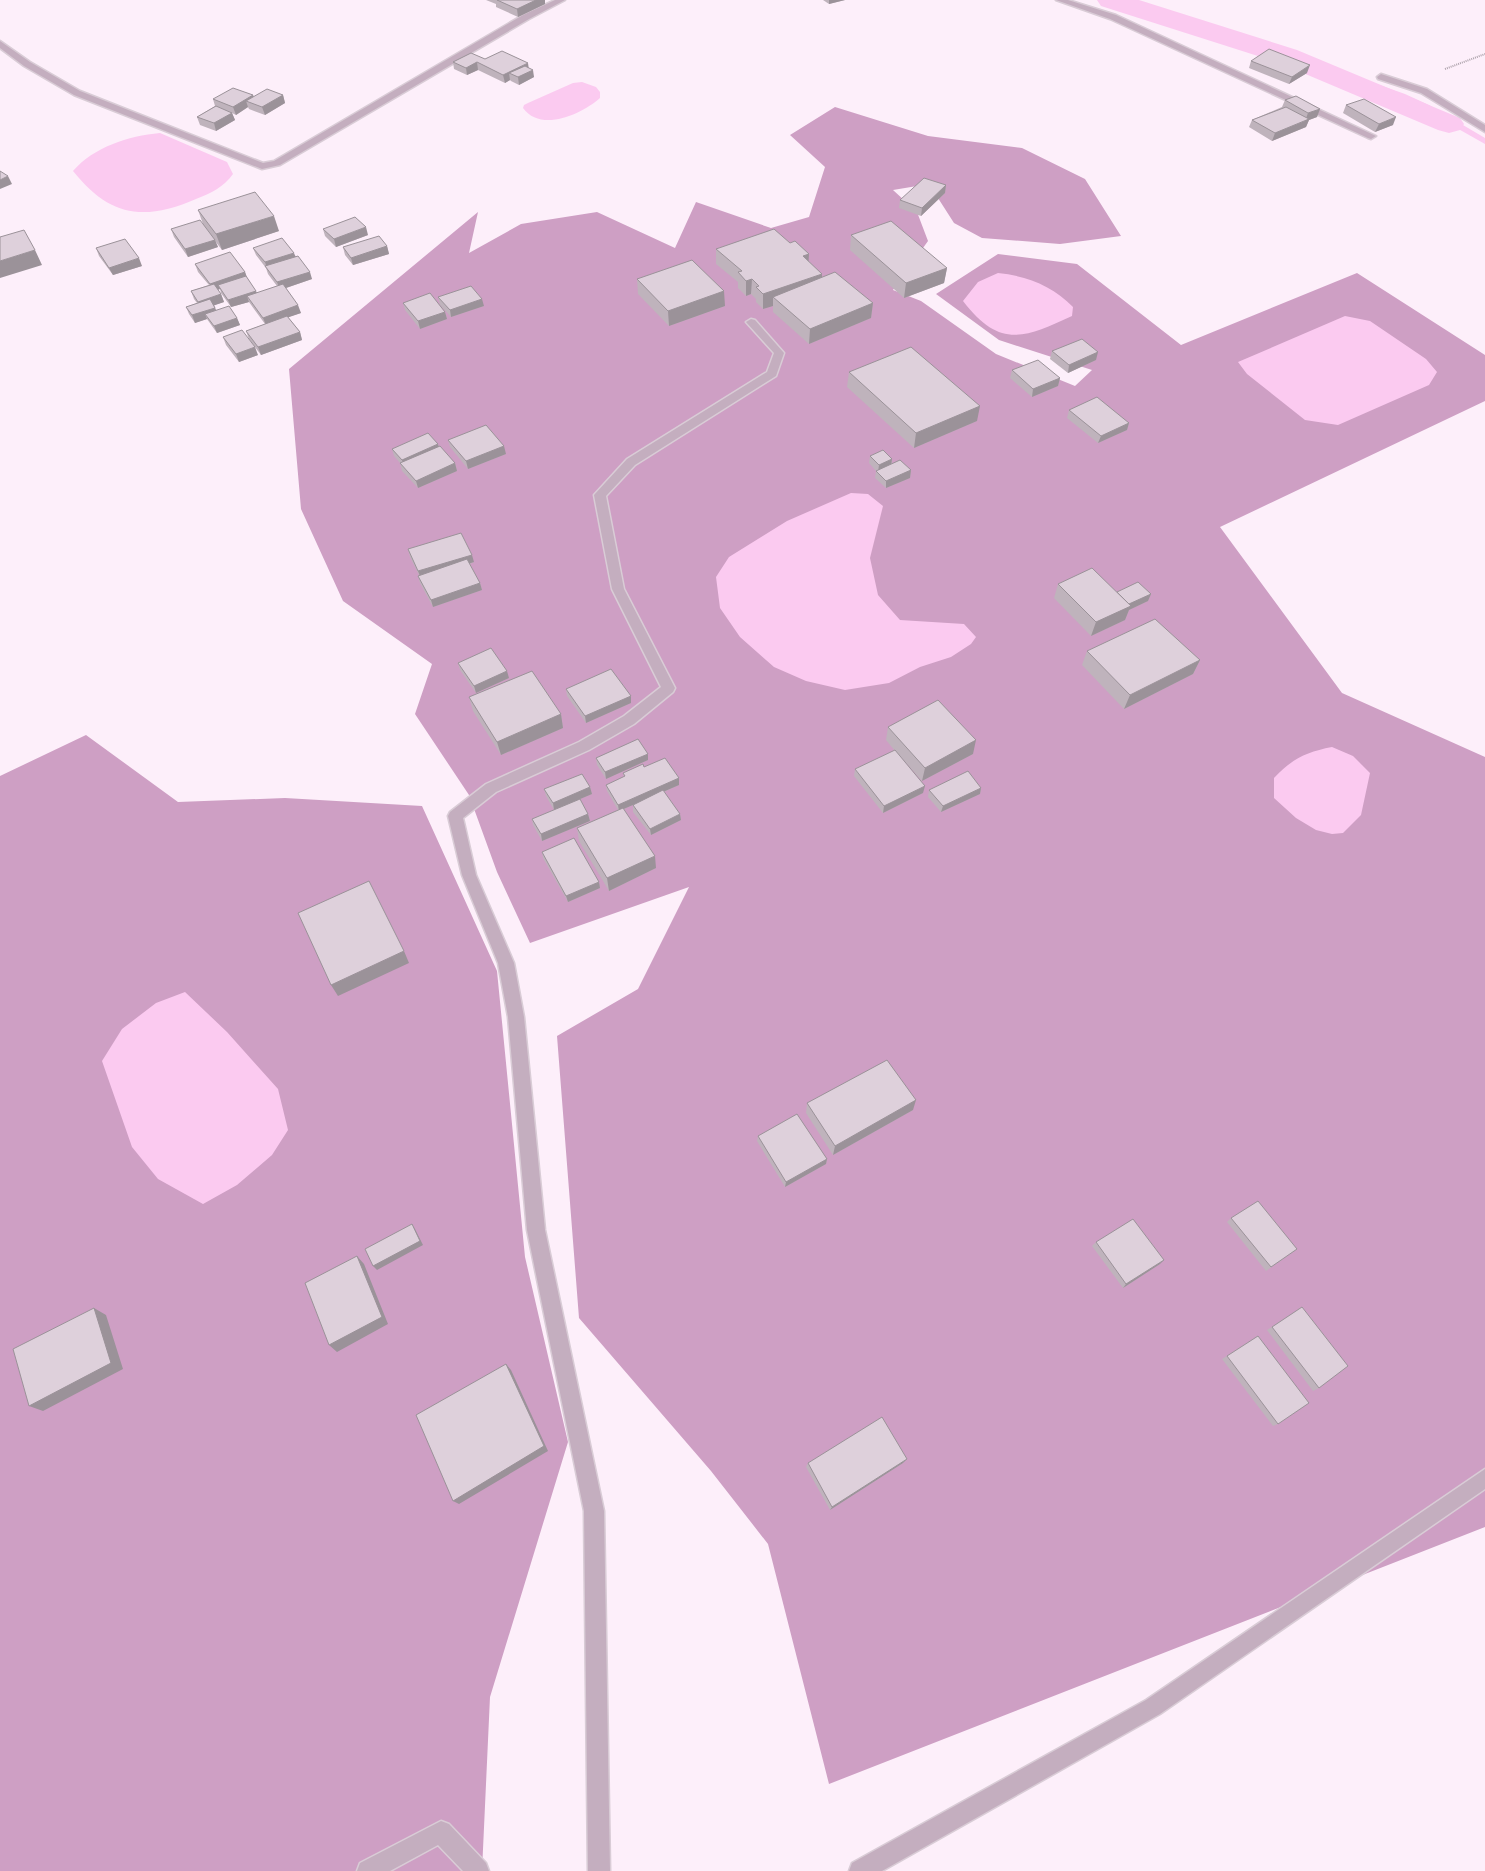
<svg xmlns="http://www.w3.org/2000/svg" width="1485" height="1871" font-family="'Zilla Slab',serif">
  <rect width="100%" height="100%" fill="#fdeffa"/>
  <path fill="#ce9fc4" d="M835 107 928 136 1022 148 1085 179 1121 236 1060 244 982 238 954 223 929 184 893 190 917 212 928 241 893 290 921 301 996 354 1075 386 1092 370 999 340 936 294 998 254 1077 264 1181 345 1357 273 1485 355V401L1220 527 1342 693 1485 757V1527L829 1784 768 1544 711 1471 579 1318 557 1036 638 989 689 887 530 943 497 872 469 795 415 714 432 664 343 601 301 509 289 369 478 212 469 253 521 224 597 212 675 248 696 202 771 228 809 217 825 167 790 135Z
    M86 735 178 802 285 798 422 806 497 971 525 1257 568 1442 490 1697 482 1871H0V776Z"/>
  <path fill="#fbcaf0" d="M582 82 596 87 600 92V98C582 114 541 133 523 108L524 105 528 103 573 83Z
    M160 133 227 162 233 174C224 187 211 193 196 199 143 222 109 216 73 171 94 147 128 136 160 133Z
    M998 273C1027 276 1053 286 1073 307L1072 316C1024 338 1000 349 963 301L978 282Z
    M1345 316 1370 321 1426 359 1437 372 1429 385 1338 425 1305 420 1247 374 1238 362Z
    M851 493 868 494 883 506 870 558 878 595 900 620 964 624 976 637 971 644 951 657 920 667 889 683 845 690 806 681 774 667 740 637 720 608 716 577 729 557 787 521Z
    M1332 747 1353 756 1370 773 1361 815 1343 833 1332 834 1316 830 1296 818 1274 798V778C1292 759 1306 752 1332 747Z
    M185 992 227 1032 278 1089 288 1130 272 1155 237 1185 203 1204 158 1179 132 1147 102 1061 122 1029 156 1003Z"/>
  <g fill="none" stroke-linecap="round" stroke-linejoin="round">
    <path fill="#fbcaf0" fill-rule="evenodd" d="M1334 71H1340L1405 94 1429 105 1485 138V144L1423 109 1399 98 1334 75Z"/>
    <path fill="#fbcaf0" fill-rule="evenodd" d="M1097 0H1139L1297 50 1460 118 1464 124 1460 130 1449 133 1438 130 1277 62 1101 6Z"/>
    <defs>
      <path id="minor" d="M555 0H565L529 19 280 165 262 169 74 95 24 66 0 48V41L30 62 80 91 263 163 274 161 523 15Z
        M1056 0H1068L1116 15 1376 136 1371 139 1368 138 1110 19Z
        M1381 74 1427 89 1485 125V132L1421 93 1378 79 1377 77Z
        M751 319 755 320 784 353 776 376 635 465 606 496 624 589 675 688 673 692 634 724 589 750 496 792 463 818 476 875 514 963 524 1017 545 1230 604 1511 610 1871H588L584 1511 527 1230 508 1017 498 963 462 875 448 816 450 812 486 784 579 742 624 716 661 687 612 589 594 495 627 459 767 372 774 353 746 322Z
        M1485 1469V1489L1160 1714 882 1871H849L852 1863 1146 1700Z
        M441 1821 449 1824 486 1863 489 1871H463L438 1845 390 1871H357L360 1863Z"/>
    </defs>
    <use href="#minor" stroke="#d9ccd6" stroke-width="3"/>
    <path stroke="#afa4ad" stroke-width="2" stroke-dasharray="1 1" stroke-linecap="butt" d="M1445 69 1485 54"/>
    <use href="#minor" fill="#c4aebf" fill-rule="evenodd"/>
  </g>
  <path fill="#bfb3bc" d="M486 0H545V4L518 17 496 7V4Z
    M823 0H845L829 4Z
    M485 59 529 68 534 77 519 85 511 81 510 80 505 83 478 70 467 75 454 69 453 62Z
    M1251 61 1307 73 1289 84 1249 68Z
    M253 95 254 97 283 95 285 103 265 115 249 109 248 107 236 115 232 113 235 120 216 131 200 125 197 117 215 106 213 99Z
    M1285 100 1317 117 1309 120 1306 127 1272 141 1249 127 1252 120 1282 107Z
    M1346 105 1393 125 1375 132 1343 113Z
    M946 185 945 193 921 216 899 208 900 200Z
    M198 210 279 231 222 250 215 241 218 247 188 257 174 237 171 229 203 224Z
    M323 229 368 235 336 247 325 236Z
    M851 235 947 268 944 283 904 298 850 250Z
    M387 246 389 254 353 265 345 255 343 247Z
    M96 248 142 266 113 275 99 256Z
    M253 248 296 256 312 279 286 288 301 313 288 317 300 332 302 340 261 355 249 339 246 331 265 324 249 302 231 307 221 293 220 289 218 290 221 294 224 302 214 305 216 310 237 318 240 325 217 333 207 319 195 323 189 314 186 307 197 303 194 299 191 291 209 285 198 272 195 264 245 272 247 278 257 293 277 286 268 274 266 268 256 255Z
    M716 249 809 261 822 277 873 303 871 318 809 344 773 312V306L763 309 756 302V299L751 294 746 296 738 288V282L716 264Z
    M637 279 725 306 669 326 638 294Z
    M438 297 484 306 451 317 440 305Z
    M403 303 445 312 447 319 420 329 405 310Z
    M223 337 258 355 239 362 226 345Z
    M1052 351 1096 360 1068 373 1050 359Z
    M1012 370 1060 378 1058 386 1032 397 1010 378Z
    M849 372 977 421 914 448 847 387Z
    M1069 410 1129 423 1127 430 1098 443 1067 418Z
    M448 440 506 454 468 469 450 447Z
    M438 444 439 447 455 463 457 471 418 488 402 471 400 463 394 456 392 449Z
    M870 456 892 459V464L911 470 910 478 886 488 875 478 876 471 869 463Z
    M408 549 474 562 470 564 480 583 482 590 433 607 420 583 418 576 419 575 410 557Z
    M1058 584 1117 592 1151 594 1148 601 1129 610 1125 620 1091 636 1054 598Z
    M1087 651 1200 660 1193 674 1124 709 1082 665Z
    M458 663 509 678 476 693 460 670Z
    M566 689 631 703 586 723 567 696Z
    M469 697 561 714 563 728 501 755 473 711Z
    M888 727 973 754 922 781 899 755 923 793 883 813 854 776 855 769 895 751 886 740Z
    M596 758 648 760 606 779 597 765Z
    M644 767 679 778V785L664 792 680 814 681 820 651 835 633 812V805L624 809 656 868 609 891 579 841 577 828 618 810 607 791 606 785 624 777 623 773Z
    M590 787 592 794 580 799 588 814 590 821 542 841 533 825 532 819 554 810 546 796 544 789Z
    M981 788 980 794 941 812 928 797 929 790Z
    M542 852 599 882 600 888 568 902 543 858Z
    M807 1103 913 1110 833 1155 806 1113Z
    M758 1136 827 1159 826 1164 785 1187 757 1141Z
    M1231 1218 1297 1249 1266 1271 1227 1222Z
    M1096 1242 1160 1264 1123 1288 1092 1246Z
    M1302 1307 1319 1388 1313 1391 1267 1330Z
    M1258 1336 1278 1424 1273 1426 1222 1359Z
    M907 1459 903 1463 830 1510 806 1467 808 1463Z"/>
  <path fill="#9b9299" d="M536 0H545V4L518 17 517 9Z
    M829 0H845L829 4Z
    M477 62 478 70 467 75 466 68Z
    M528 63 529 70 509 73 510 80 505 83 503 75Z
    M1310 65 1307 73 1289 84 1292 77Z
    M533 70 534 77 519 85 518 77Z
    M253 95 256 103 246 101 248 107 236 115 233 107Z
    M283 95 285 103 265 115 262 107Z
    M1320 109 1317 117 1309 120 1306 127 1272 141 1275 133 1305 121 1308 113Z
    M232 113 235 120 216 131 214 123Z
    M1396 117 1393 125 1375 132 1379 124Z
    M8 176 12 184 0 189V180Z
    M946 185 945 193 921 216 922 208Z
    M274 216 279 231 222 250 216 234Z
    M366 227 368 235 336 247 334 239Z
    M215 240 218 247 188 257 185 249Z
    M387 246 389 254 353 265 351 258Z
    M35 250 42 265 0 278V261Z
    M294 253 297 260 267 268 265 262Z
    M809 254 808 269 803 256Z
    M139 258 142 266 113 275 109 268Z
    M947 268 944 283 904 298 906 283Z
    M245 272 248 280 218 285 220 289 213 291 210 284Z
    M310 272 312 279 280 290 277 282Z
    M822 274V289L773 297V306L763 309V294Z
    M752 279 751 294 746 296V281Z
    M256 291 259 298 247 296 249 302 231 307 228 300Z
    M724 291 725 306 669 326 668 311Z
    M221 294 224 302 201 310 198 302Z
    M482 299 484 306 451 317 450 310Z
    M873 303 871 318 809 344 810 329Z
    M298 305 301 313 266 325 263 318Z
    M215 308 218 315 205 314 207 319 195 323 192 315Z
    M445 312 447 319 420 329 418 321Z
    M237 318 240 325 217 333 214 326Z
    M300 332 302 340 261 355 258 347Z
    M255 347 258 355 239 362 236 354Z
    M1098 352 1096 360 1068 373 1069 365Z
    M1060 378 1058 386 1032 397 1033 389Z
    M980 406 977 421 914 448 916 433Z
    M1129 423 1127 430 1098 443 1101 436Z
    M438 444 440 452 404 467 402 460Z
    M504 446 506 454 468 469 466 461Z
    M892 459 891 466 878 472 879 465Z
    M455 463 457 471 418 488 416 481Z
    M911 470 910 478 886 488V481Z
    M472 555 474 562 421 579 418 571Z
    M480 583 482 590 433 607 431 600Z
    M1151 594 1148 601 1129 610 1125 620 1091 636 1096 622 1126 605Z
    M1200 660 1193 674 1124 709 1130 695Z
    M507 671 509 678 476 693 474 686Z
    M631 696V703L586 723 585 716Z
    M561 714 563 728 501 755 497 742Z
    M976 740 973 754 922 781 925 768Z
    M648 754V760L606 779 605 772Z
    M679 778V785L619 811 618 805Z
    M925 786 923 793 883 813 884 806Z
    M590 787 592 794 554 810 553 803Z
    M981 788 980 794 941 812 943 806Z
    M588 814 590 821 542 841 541 834Z
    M680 814 681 820 651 835 650 829Z
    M655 856 656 868 609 891 607 878Z
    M599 882 600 888 568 902 566 896Z
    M404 951 409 963 338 996 331 985Z
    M916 1100 913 1110 833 1155 835 1146Z
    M827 1159 826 1164 785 1187 786 1182Z
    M412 1224 415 1229 423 1245 377 1270 373 1266Z
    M357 1256 364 1264 388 1324 337 1352 329 1345Z
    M1164 1260 1160 1264 1123 1288 1126 1284Z
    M94 1308 106 1315 123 1369 43 1411 29 1406Z
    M506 1364 511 1370 548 1451 459 1504 453 1501Z
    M907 1459 903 1463 830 1510 832 1507Z"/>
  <path fill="#ded0db" stroke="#9b9299" d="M497 0H536L517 9Z
    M1269 49 1310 65 1292 77 1251 61Z
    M502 51 528 63 503 75 477 62 466 68 453 62 471 53 485 59Z
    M525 66 533 70 518 77 509 73Z
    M233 88 253 95 233 107 213 99Z
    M267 89 283 95 262 107 246 101Z
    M1296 96 1320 109 1308 113 1285 100Z
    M1364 99 1396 117 1379 124 1346 105Z
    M216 106 232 113 214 123 197 117Z
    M1286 107 1309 119 1275 133 1252 120Z
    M0 171 8 176 0 180Z
    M924 178 946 185 922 208 900 200Z
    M255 192 274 216 216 234 198 210Z
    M355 217 366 227 334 239 323 229Z
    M200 220 215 240 185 249 171 229Z
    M891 221 947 268 906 283 851 235Z
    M774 229 790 243 795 241 809 254 803 256 822 274 763 294 756 287 759 286 752 279 746 281 738 272 742 271 716 249Z
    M24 230 35 250 0 261V237Z
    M379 236 387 246 351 258 343 247Z
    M282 238 294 253 265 262 253 248Z
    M125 239 139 258 109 268 96 248Z
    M230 252 245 272 210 284 195 264Z
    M298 256 310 272 277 282 265 266Z
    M692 260 724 291 668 311 637 279Z
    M835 272 873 303 810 329 773 297Z
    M246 276 256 291 228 300 218 285Z
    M214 284 221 294 198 302 191 291Z
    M283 284 298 305 263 318 247 296Z
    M471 286 482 299 450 310 438 297Z
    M430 293 445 312 418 321 403 303Z
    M210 299 215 308 192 315 186 307Z
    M229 306 237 318 214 326 205 314Z
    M287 316 300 332 258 347 246 331Z
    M242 330 255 347 236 354 223 337Z
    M1082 339 1098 352 1069 365 1052 351Z
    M911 347 980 406 916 433 849 372Z
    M1038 360 1060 378 1033 389 1012 370Z
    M1097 397 1129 423 1101 436 1069 410Z
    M486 425 504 446 466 461 448 440Z
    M428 433 438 444 402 460 392 449Z
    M440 446 455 463 416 481 400 463Z
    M883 450 892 459 879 465 870 456Z
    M900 460 911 470 886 481 876 471Z
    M461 533 472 555 418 571 408 549Z
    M467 559 480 583 431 600 418 576Z
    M1092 568 1131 606 1096 622 1058 584Z
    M1138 582 1151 594 1129 604 1117 592Z
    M1155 619 1200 660 1130 695 1087 651Z
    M491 648 507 671 474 686 458 663Z
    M611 669 631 696 585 716 566 689Z
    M532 671 561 714 497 742 469 697Z
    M938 700 976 740 925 768 888 727Z
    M638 739 648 754 605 772 596 758Z
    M895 750 925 786 884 806 855 769Z
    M665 758 679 778 618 805 606 785 625 776 623 773 643 764 644 767Z
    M968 771 981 788 943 806 929 790Z
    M582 774 590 787 553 803 544 789Z
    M663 790 680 814 650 829 633 805Z
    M580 799 588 814 541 834 532 819Z
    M623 808 655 856 607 878 577 828Z
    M574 838 599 882 566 896 542 852Z
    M369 881 404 951 331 985 298 913Z
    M887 1060 916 1100 835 1146 807 1103Z
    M797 1114 827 1159 786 1182 758 1136Z
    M1258 1201 1297 1249 1271 1267 1231 1218Z
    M1133 1219 1164 1260 1126 1284 1096 1242Z
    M412 1224 420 1241 373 1266 365 1249Z
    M357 1256 382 1317 329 1345 305 1283Z
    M1302 1307 1348 1366 1319 1388 1272 1327Z
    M94 1308 111 1363 29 1406 13 1349Z
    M1258 1336 1309 1403 1278 1424 1227 1356Z
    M506 1364 544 1446 453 1501 416 1415Z
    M882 1417 907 1459 832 1507 808 1463Z"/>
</svg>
